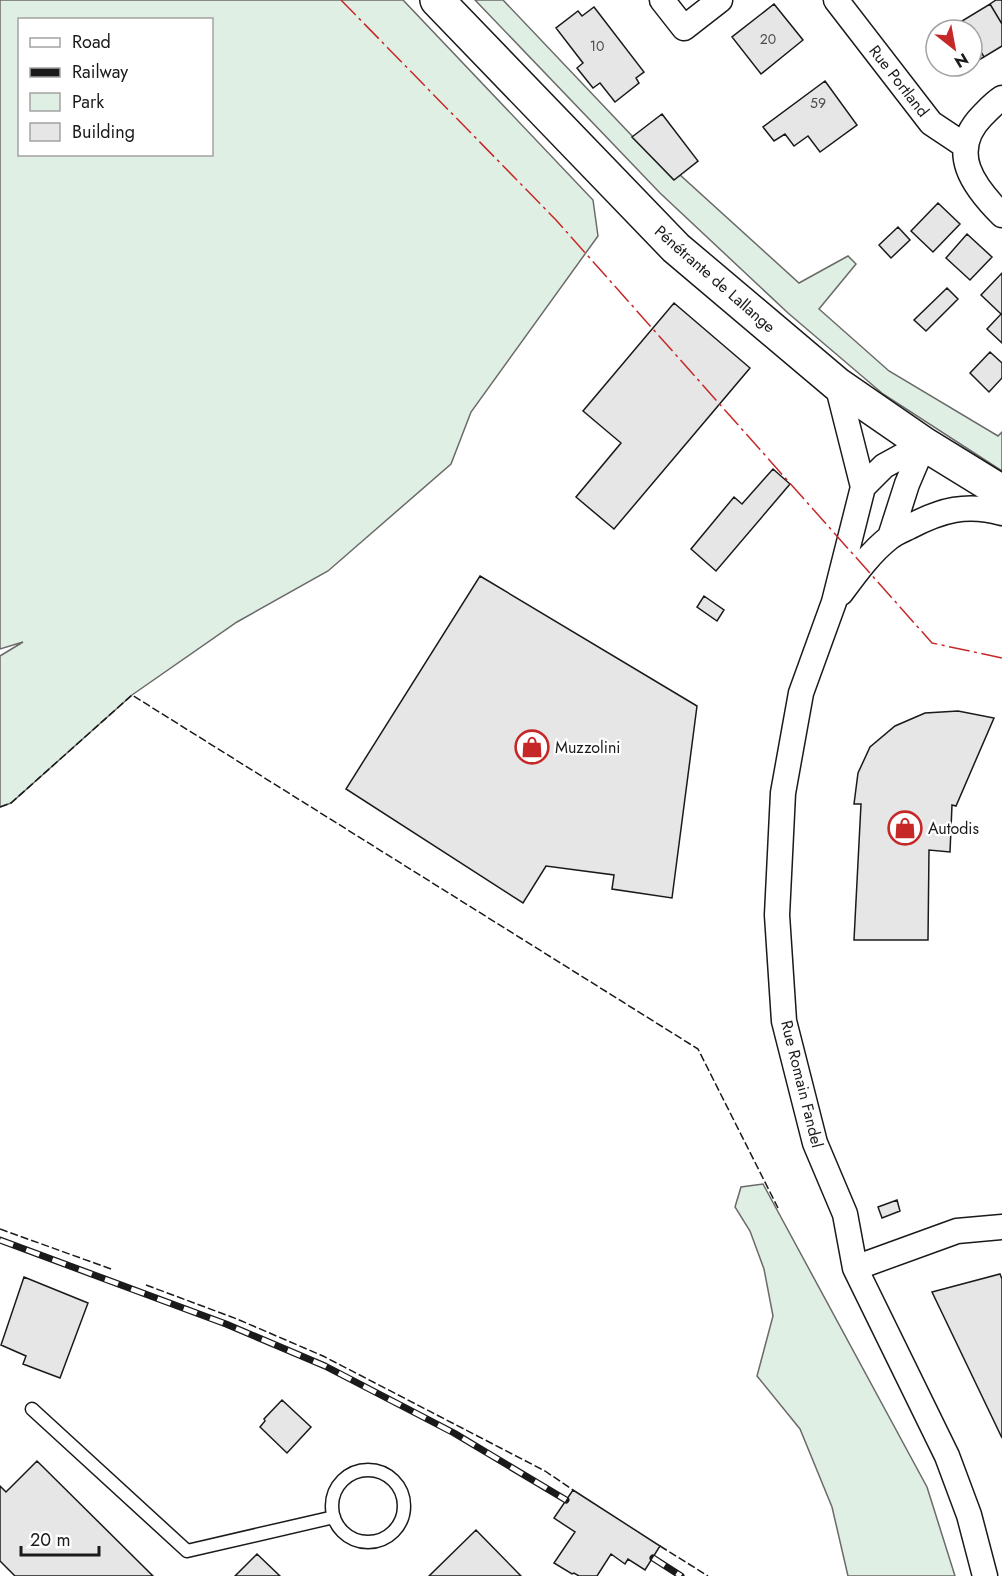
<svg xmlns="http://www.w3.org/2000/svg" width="1002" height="1576" font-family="Jost,sans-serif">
  <rect width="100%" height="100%" fill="#fff"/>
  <path fill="#e0efe3" stroke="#6a6a6a" stroke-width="1.5" fill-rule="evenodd" d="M0 0H403L593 200 598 236 471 412 451 464 328 571 237 622 132 695 11 803 0 807V656L23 642 0 649ZM20 20H212V154H20Z
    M475 0H503L673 179 680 175 799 283 848 256 856 264 819 309 889 371 998 436 1002 432V471L883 394 788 313 660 193Z
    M763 1184 927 1487 955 1576H848L832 1507 800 1429 757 1376 773 1316 764 1269 750 1231 735 1207 741 1187Z"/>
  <path fill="#e6e6e6" stroke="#1a1a1a" stroke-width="1.5" d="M996 0H1002V24L990 4Z
    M774 4 803 40 761 74 732 37Z
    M990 4 1002 24V46L984 57 972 36V30H968L962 21Z
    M594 7 644 72 636 78 639 83 615 102 600 83 593 88 577 68 583 63 556 28 578 11 582 16Z
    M962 21 968 30H947Z
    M972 36 984 57 972 64Z
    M949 66H970L955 75Z
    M825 81 857 125 820 152 808 136 794 146 785 134 774 141 763 127Z
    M662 114 698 161 674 180 632 137Z
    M938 203 960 224 933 252 911 231Z
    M898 227 910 240 891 258 879 245Z
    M967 234 992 257 970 280 946 258Z
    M1002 273V313L1001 314 981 295Z
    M947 288 958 299 926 331 914 320Z
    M674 303 750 368 614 529 576 497 621 443 583 411Z
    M1002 313V343L987 329Z
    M990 352 1002 363V378L989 392 970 373Z
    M773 469 790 484 716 571 691 549 734 497 742 504Z
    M480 576 697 706 672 898 612 889 614 875 546 866 523 903 346 789Z
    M704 596 724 610 717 621 697 607Z
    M958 711 994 718 956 806 952 805 950 852 929 850 928 940H854L861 804H854L858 773 870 747 895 726 925 713Z
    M897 1200 900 1211 882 1218 878 1207Z
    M1000 1274 1002 1279V1438L932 1292Z
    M24 1277 88 1303 60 1378 23 1364 26 1356 1 1345Z
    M282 1400 311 1427 287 1453 260 1427 265 1421 264 1419Z
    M37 1461 153 1576H15L0 1561V1486L6 1492Z
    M573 1490 660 1546 645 1570 628 1559 625 1564 611 1554 597 1576H579L574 1573 572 1574 554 1563 575 1532 554 1518Z
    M476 1530 521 1576H429Z
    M257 1554 280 1576H235Z"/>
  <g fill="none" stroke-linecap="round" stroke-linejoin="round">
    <defs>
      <path id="service" d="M32 1409 187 1551 334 1517
        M332 1506a36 36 0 1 1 72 0a36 36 0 1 1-72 0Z"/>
      <path id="minor" d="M662 0 684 28 720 0
        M836 0 931 123 964 145
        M1002 98C994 103 988 110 982 116 947 152 974 187 1002 215
        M837 384 863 487 834 602 801 693 783 793 777 915 784 1021 815 1143 845 1214 855 1268 947 1456 969 1515 985 1576
        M863 487 884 466 924 444
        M890 537 907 484 924 444
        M841 593C855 574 870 553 889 538 895 533 903 530 909 527 941 510 967 503 1002 513
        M855 1268 957 1231 1002 1227"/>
      <path id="secondary" d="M437 0 676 248 837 384 924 444 1002 492"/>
    </defs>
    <use href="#service" stroke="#1a1a1a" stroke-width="15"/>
    <use href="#minor" stroke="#1a1a1a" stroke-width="27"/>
    <use href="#secondary" stroke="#1a1a1a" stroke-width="36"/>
    <use href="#service" stroke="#fff" stroke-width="12"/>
    <use href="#minor" stroke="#fff" stroke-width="24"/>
    <use href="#secondary" stroke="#fff" stroke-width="33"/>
    <defs>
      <path id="rail" d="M0 1240 226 1324 325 1366 454 1433 566 1500
        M653 1558 681 1576"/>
    </defs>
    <use href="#rail" stroke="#1a1a1a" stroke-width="7"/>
    <use href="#rail" stroke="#fff" stroke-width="4.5" stroke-dasharray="14" stroke-linecap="butt"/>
    <path stroke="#1a1a1a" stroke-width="1.5" stroke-dasharray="8 3" stroke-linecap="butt" d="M0 807 11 803 132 695 698 1049 778 1208
      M0 1229 111 1269
      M146 1285 237 1319 323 1356 545 1471 573 1490
      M660 1546 708 1576"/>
    <path stroke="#c62828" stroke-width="1.5" stroke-dasharray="21 4.5 3 4.5" stroke-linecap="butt" d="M341 0 556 220 932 643 1002 658"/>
  </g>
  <defs>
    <symbol id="shop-ring" viewBox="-11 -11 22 22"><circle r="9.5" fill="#fff" stroke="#c62828" stroke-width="1.5"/><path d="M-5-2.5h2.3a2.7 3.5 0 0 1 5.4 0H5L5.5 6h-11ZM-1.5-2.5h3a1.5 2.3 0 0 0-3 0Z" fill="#c62828"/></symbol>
  </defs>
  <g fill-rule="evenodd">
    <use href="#shop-ring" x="513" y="728" width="38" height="38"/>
    <use href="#shop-ring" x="886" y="809" width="38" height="38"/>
  </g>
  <g text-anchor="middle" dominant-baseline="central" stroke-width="4.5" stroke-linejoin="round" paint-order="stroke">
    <g font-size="14" fill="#4d4d4d">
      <text x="768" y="39">20</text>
      <text x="597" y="46">10</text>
      <text x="818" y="103">59</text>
    </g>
    <g font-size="16" fill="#1a1a1a" stroke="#fff">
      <text transform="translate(899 81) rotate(52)">Rue Portland</text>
      <text transform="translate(715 279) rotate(41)">Pénétrante de Lallange</text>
      <text transform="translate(802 1084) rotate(76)">Rue Romain Fandel</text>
    </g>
    <g font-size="16" fill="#1a1a1a" stroke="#fff" text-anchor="start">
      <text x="555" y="747">Muzzolini</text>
      <text x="928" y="828">Autodis</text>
    </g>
  </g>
  <rect x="18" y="18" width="195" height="138" fill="#ffffff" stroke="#a3a3a3" stroke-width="1.5"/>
  <rect x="30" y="38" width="30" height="9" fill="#ffffff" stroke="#a3a3a3" stroke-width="1.5"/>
  <text x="72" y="48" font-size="18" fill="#1a1a1a">Road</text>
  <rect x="30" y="68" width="30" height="9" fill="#1a1a1a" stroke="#a3a3a3" stroke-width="1.5"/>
  <text x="72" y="78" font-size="18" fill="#1a1a1a">Railway</text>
  <rect x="30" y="93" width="30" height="18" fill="#e0efe3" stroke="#a3a3a3" stroke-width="1.5"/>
  <text x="72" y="108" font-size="18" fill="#1a1a1a">Park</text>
  <rect x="30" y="123" width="30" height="18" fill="#e6e6e6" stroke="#a3a3a3" stroke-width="1.5"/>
  <text x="72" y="138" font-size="18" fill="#1a1a1a">Building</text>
  <g transform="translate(954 48) rotate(149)"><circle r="28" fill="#ffffff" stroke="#a3a3a3" stroke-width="1.5"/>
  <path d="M0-4.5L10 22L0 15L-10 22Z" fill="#c62828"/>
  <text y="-9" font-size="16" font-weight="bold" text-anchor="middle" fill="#1a1a1a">N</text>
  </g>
  <path d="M21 1546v9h78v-9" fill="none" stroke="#1a1a1a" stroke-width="3"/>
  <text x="30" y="1546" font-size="18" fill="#1a1a1a" stroke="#ffffff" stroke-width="4.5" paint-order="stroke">20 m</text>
</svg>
